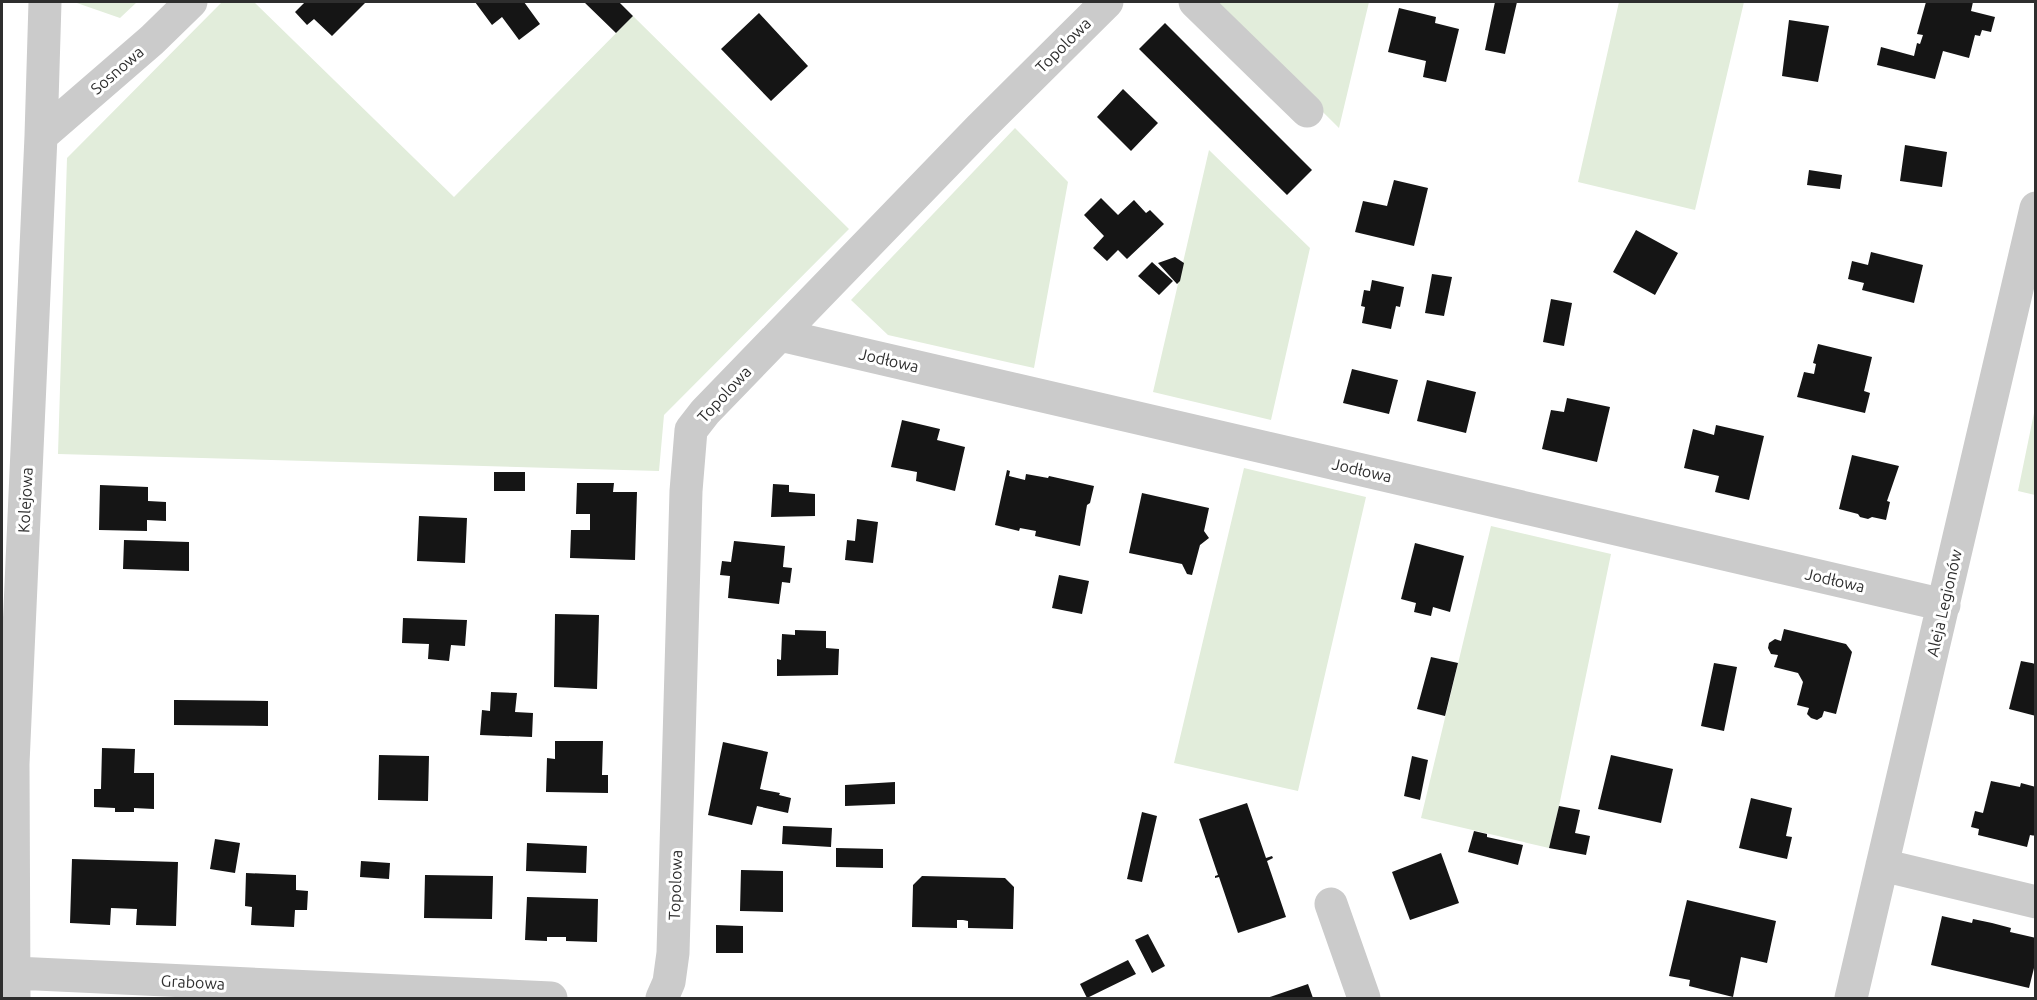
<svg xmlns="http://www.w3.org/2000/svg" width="2037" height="1000" font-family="Ubuntu,sans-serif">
  <rect width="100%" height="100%" fill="#fff"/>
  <path fill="#e2eddb" d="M74 2H137L120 18Z
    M222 2H254L454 197 633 16 849 229 664 415 659 471 58 454 67 158Z
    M1212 2H1369L1339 128Z
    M1619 2H1744L1695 210 1578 182Z
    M1015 128 1068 182 1034 368 888 335 851 300Z
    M1209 150 1310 248 1271 420 1153 392Z
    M2035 408 2036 495H2035L2018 491Z
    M1244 468 1366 497 1298 791 1174 763Z
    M1491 526 1611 554 1559 806 1549 848 1421 818Z"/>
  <path fill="#151515" d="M305 2H366L332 36 314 19 307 25 295 12Z
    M475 2H524L540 24 519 40 502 17 492 25Z
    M584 2H619L633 16 616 33Z
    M1495 2H1517L1505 54 1485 50Z
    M1926 2H1973L1971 11 1995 17 1991 32 1982 30 1980 36 1975 35 1969 58 1943 51 1935 79 1877 65 1881 47 1914 56 1917 43 1920 44 1923 35 1917 34Z
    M1399 8 1436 17 1435 23 1459 29 1446 82 1423 77 1426 61 1388 52Z
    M759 13 808 66 771 101 721 49Z
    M1789 20 1829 26 1818 82 1782 76Z
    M1165 23 1312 170 1287 195 1139 49Z
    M1123 89 1158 123 1131 151 1097 117Z
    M1905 145 1947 152 1942 187 1900 181Z
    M1809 170 1842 175 1840 189 1807 185Z
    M1394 180 1428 188 1414 246 1355 232 1363 201 1387 206Z
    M1101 198 1118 215 1134 200 1146 213 1150 210 1164 224 1127 259 1118 250 1107 261 1093 248 1104 236 1084 215Z
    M1636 230 1678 253 1655 295 1613 272Z
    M1871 252 1923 265 1914 303 1862 290 1864 283 1848 279 1852 261 1868 265Z
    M1175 257 1184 263 1180 281 1177 284 1158 263Z
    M1152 262 1173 281 1159 295 1138 276Z
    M1432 274 1452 277 1444 316 1425 313Z
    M1372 280 1404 287 1400 307 1396 306 1391 329 1362 323 1365 307 1361 306 1364 290 1370 291Z
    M1551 299 1572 303 1564 346 1543 342Z
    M1818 344 1872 357 1864 391 1870 393 1865 413 1797 397 1804 372 1814 374 1816 364 1813 363Z
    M1352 369 1398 380 1389 414 1343 403Z
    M1427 380 1476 392 1466 433 1417 421Z
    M1567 398 1610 407 1597 462 1542 449 1551 410 1564 412Z
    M902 420 940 429 937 440 965 447 955 491 916 481 917 472 891 467Z
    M1716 425 1764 436 1749 500 1715 492 1719 476 1684 468 1693 429 1714 435Z
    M1852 455 1899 466 1887 501 1890 502 1886 520 1872 517 1868 519 1860 517 1858 514 1839 509Z
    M1007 470 1010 471 1009 476 1025 480 1026 474 1048 478 1049 476 1094 486 1090 503 1087 505 1080 546 1035 536 1036 531 1020 528 1019 531 995 525Z
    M494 472H525V491H494Z
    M577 483H614L613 492H637L635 560 570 558 571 530H590V514H576Z
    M773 484 789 485V492L815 494V516L771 517Z
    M100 485 148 487V501L166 502V521L147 520V531L99 530Z
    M1142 493 1209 508 1204 531 1209 538 1200 545 1192 575 1187 574 1182 564 1129 553Z
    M419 516 467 518 465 563 417 561Z
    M857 519 878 522 873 563 845 560 847 540 855 541Z
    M124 540 189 542V571L123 569Z
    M734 541 785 546 783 567 792 568 790 583 782 582 779 604 728 598 730 576 720 575 722 561 731 562Z
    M1415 543 1464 556 1450 612 1433 607 1431 616 1414 612 1416 603 1401 599Z
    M1059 575 1089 581 1082 614 1052 608Z
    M555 614 599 615 597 689 554 687Z
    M403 618 467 620 465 646 451 645 449 661 428 659 429 644 402 643Z
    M1784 629 1846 644 1852 652 1836 714 1824 711 1822 717 1817 720 1811 718 1807 714 1809 708 1797 705 1803 682 1798 673 1774 667 1778 655 1771 654 1768 648 1769 643 1775 639 1781 641Z
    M795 630 826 631V648L839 649 838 675 777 676V659L781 660 782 634 795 635Z
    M1431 657 1458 663 1445 716 1417 709Z
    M2021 661 2036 664V716L2009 709Z
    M1714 663 1737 667 1724 731 1701 726Z
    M491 692 517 693 515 712 533 713 532 737 480 735 482 710 490 711Z
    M174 700 268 701V726L174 725Z
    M555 741H603L602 775H608V793L546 792 547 758 555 759Z
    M723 742 768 752 760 789 780 793 779 795 791 798 788 813 757 806 752 825 708 815Z
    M102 748 135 749 134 773H154V809L134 808V812H115V808L94 807V789H101Z
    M379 755 429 756 428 801 378 800Z
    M1611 755 1673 769 1661 823 1598 809Z
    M1412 756 1428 760 1420 800 1404 796Z
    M1991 781 2020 787 2021 783 2036 787V836L2030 835 2027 847 1978 835 1979 829 1971 827 1975 811 1983 813Z
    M895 782V804L845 806V785Z
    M1751 798 1792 808 1786 836 1792 837 1787 859 1739 848Z
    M1247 803 1266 858 1272 856 1273 858 1267 861 1286 917 1238 933 1219 877 1215 878V876L1218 875 1199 819Z
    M1559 806 1580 810 1575 833 1590 836 1586 855 1549 848Z
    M1142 812 1157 816 1142 882 1127 879Z
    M783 826 832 828 831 847 782 844Z
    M1474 831 1487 834V837L1523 845 1518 865 1468 852Z
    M215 839 240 843 235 873 210 869Z
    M527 843 587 846 586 873 526 871Z
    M836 848 883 849V868L836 867Z
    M1441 853 1459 903 1410 920 1392 872Z
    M72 859 178 862 176 926 136 925 137 909 111 908 110 925 70 923Z
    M361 861 390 863 389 879 360 877Z
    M741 870 783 871V912L740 911Z
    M246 873 296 875V890L308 891 307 910H295L294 927 251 925 252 907 245 906Z
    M425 875 493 876 492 919 424 918Z
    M922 876 1005 878 1014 887 1013 929 968 928V921L963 920H957V928L912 927 913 885Z
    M527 897 598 899 597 942 566 941V937H547V941L525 940Z
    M1687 900 1776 921 1767 963 1741 957 1733 997 1689 986 1690 980 1669 976Z
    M1942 916 1972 923 1973 919 1992 923 2011 928 2010 932 2036 938V960L2029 988 1931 965Z
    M716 925 743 926V953H716Z
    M1148 934 1165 966 1152 973 1135 940Z
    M1128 960 1136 974 1087 998 1080 984Z
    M1308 984 1313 998H1267Z"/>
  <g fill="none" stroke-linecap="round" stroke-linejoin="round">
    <path stroke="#cbcbcb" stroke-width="33" d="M1195 2 1307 111
      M41 136 152 40 191 2
      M780 335 1944 605
      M1882 865 2036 902
      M1331 904 1364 998
      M15 973 551 998
      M14 998 13 764 41 136 45 2
      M662 998 669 982 673 953 686 491 691 430 705 412 979 129 1107 2
      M1851 998 2036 208"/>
  </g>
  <g text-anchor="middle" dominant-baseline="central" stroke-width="6" stroke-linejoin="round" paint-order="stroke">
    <g font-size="16" fill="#2e2e2e" stroke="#fff">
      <text transform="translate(1063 45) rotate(-45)">Topolowa</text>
      <text transform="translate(117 70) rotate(-41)">Sosnowa</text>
      <text transform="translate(889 360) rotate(13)">Jodłowa</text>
      <text transform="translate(724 394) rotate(-47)">Topolowa</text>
      <text transform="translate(1362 470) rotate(13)">Jodłowa</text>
      <text transform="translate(25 500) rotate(-87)">Kolejowa</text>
      <text transform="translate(1835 580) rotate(13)">Jodłowa</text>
      <text transform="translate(1944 603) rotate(-77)">Aleja Legionów</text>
      <text transform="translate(675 885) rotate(-88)">Topolowa</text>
      <text transform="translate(193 982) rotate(3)">Grabowa</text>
    </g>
  </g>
  <rect width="2037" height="1000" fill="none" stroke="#2e2e2e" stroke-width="6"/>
</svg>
